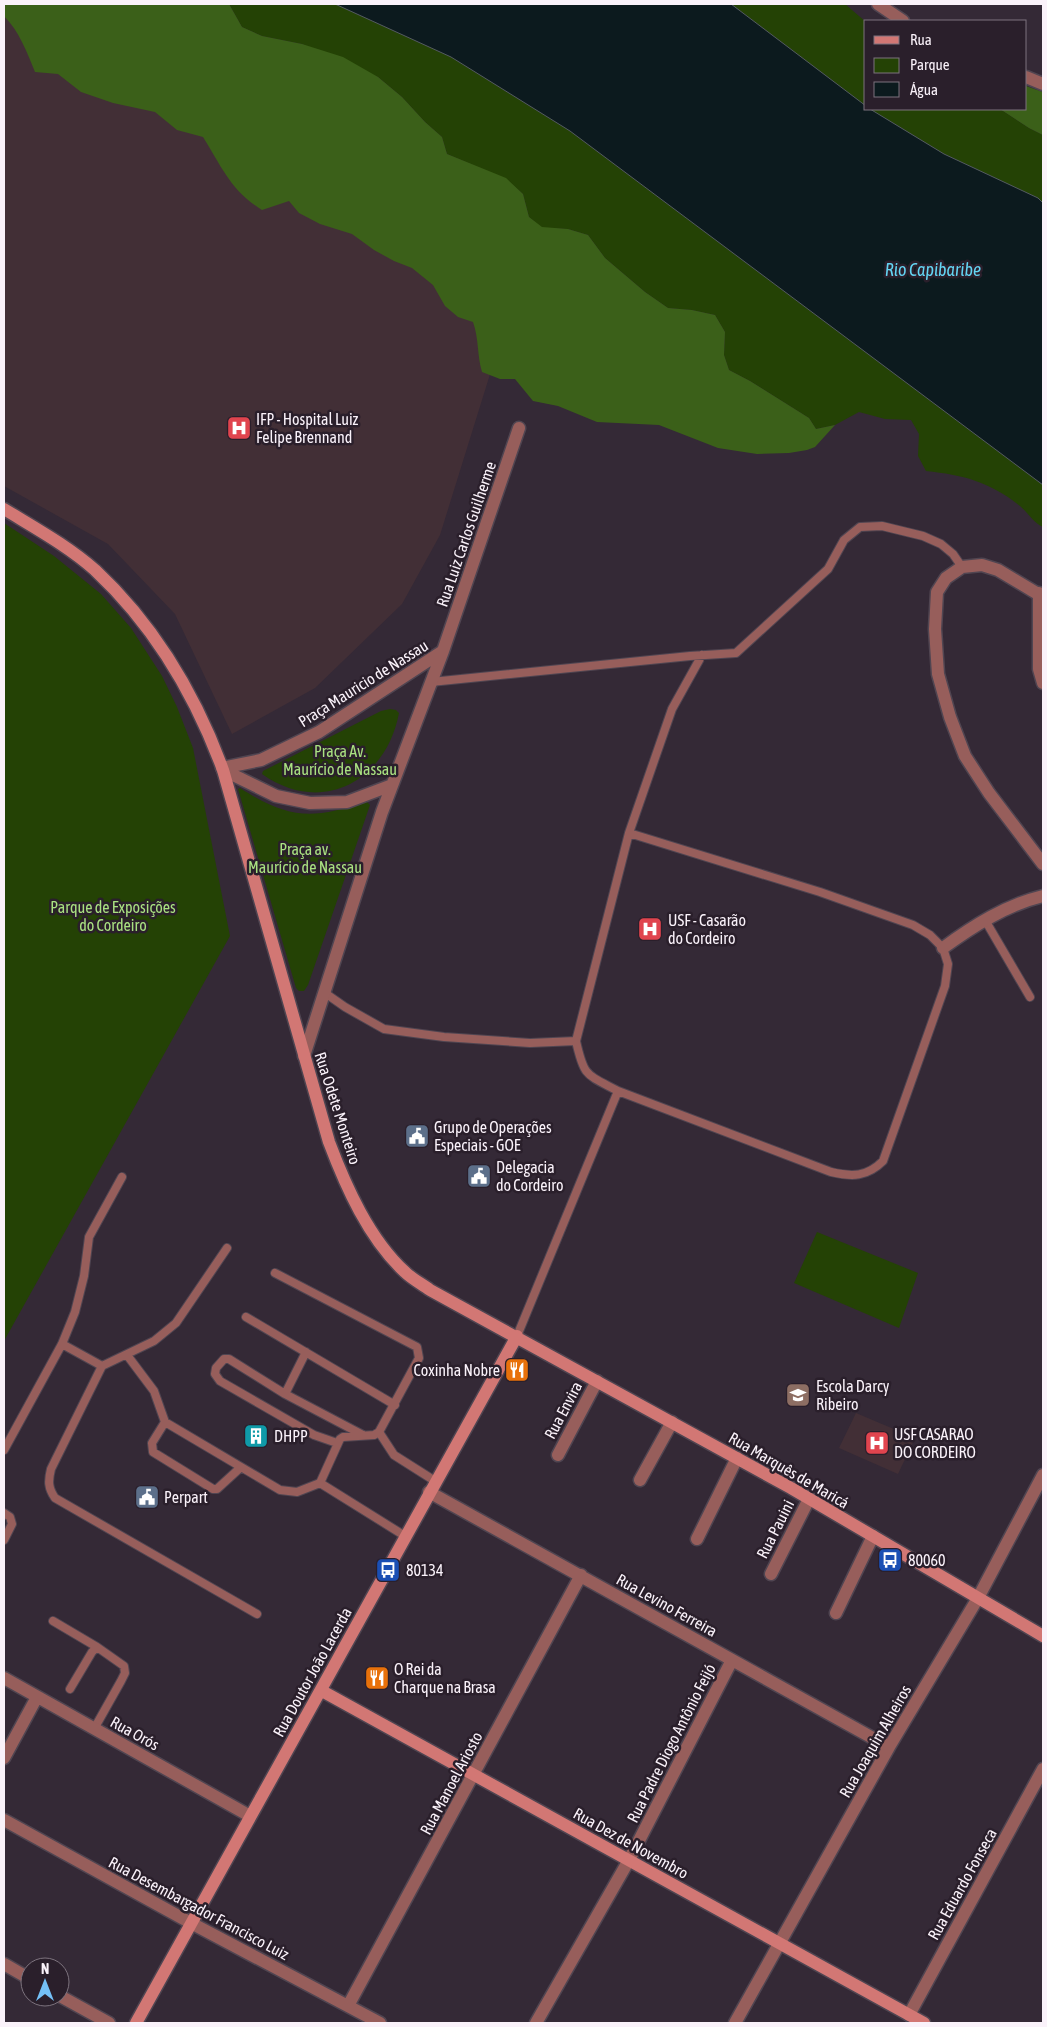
<svg xmlns="http://www.w3.org/2000/svg" width="1047" height="2027" font-family="'Asap Condensed',sans-serif">
  <rect width="100%" height="100%" fill="#342936"/>
  <path fill="#422f36" d="M4 13 491 307V371L440 535 402 604 315 688 232 734 175 614 108 544 4 486Z
    M856 1413 915 1438 898 1474 839 1448Z"/>
  <path fill="#244205" d="M229 4H335L451 57 570 131 1043 485V527C1034 523 1028 513 1020 506 990 482 964 475 926 471L918 456 919 434 911 420 885 419 859 412 835 425 816 429 809 418 750 381 729 370 724 355 725 332 715 315 692 310 668 308 645 292 605 258 588 235 568 229 542 228 529 217 523 194 506 179 447 154 442 137 425 122 402 97 378 77 302 44 262 36 242 27Z
    M731 4H845L866 22V106Z
    M870 109H1000L1029 128 1043 135V203L1038 198 944 154Z
    M4 523 54 556 101 594 131 628 162 676 177 707 193 748 230 936 4 1341Z
    M390 709 396 710 399 713C386 782 321 816 262 774L263 771 381 711Z
    M240 788C290 820 312 819 367 802L370 805 308 985 304 991H299L296 988 238 789Z
    M817 1232 918 1273 899 1328 794 1283Z"/>
  <path fill="#3b6019" d="M4 4H229L242 27 262 36 302 44 343 57 378 77 402 97 425 122 442 137 447 154 506 178 523 194 529 217 542 227 568 229 588 235 605 258 645 292 668 308 692 310 715 315 725 332 724 355 729 370 750 381 809 418 816 429 835 425 815 447 807 450 789 453 757 454 718 448 659 425 597 422 558 406 533 401 515 379H500L482 372C477 355 479 339 473 322L458 317 445 306 433 285 412 268 394 261 374 250 352 234 320 224 299 213 289 201 262 210C230 190 222 167 203 137L177 130 155 112 113 103 81 92 58 74 35 72C27 52 19 31 4 16Z
    M1026 86 1043 92V135L1029 128 1000 109H1026Z"/>
  <path fill="#0c1a1e" stroke="#535b60" d="M335 4H731L866 106V109H870L944 154 1038 198 1043 203V485L570 131 451 57Z"/>
  <g fill="none" stroke-linecap="round" stroke-linejoin="round">
    <defs>
      <path id="service" d="M431 682 690 656 736 653 828 569 844 540 860 527 882 526 923 536 941 544 953 554 962 567
        M629 833 820 892 913 925 930 935 943 948 948 964 945 986 883 1161C867 1177 852 1177 831 1172L618 1091C586 1074 584 1077 576 1041Z
        M629 833 672 709 702 655
        M985 920 1030 997
        M325 993 345 1007 384 1029 444 1037 530 1043 576 1041
        M227 1248 176 1323 154 1341 102 1366 51 1469C48 1481 48 1488 55 1498L257 1614
        M275 1273 417 1347 419 1358 379 1432 374 1435 343 1437 340 1439 320 1483 405 1536
        M246 1317 395 1405
        M517 1336 618 1091
        M62 1344 102 1366
        M127 1355 154 1391 165 1422 280 1490 297 1492 320 1483
        M285 1394 306 1352
        M165 1422 152 1443 153 1452 213 1489H217L240 1468
        M379 1432 394 1455 435 1481
        M337 1443 314 1435 220 1381 215 1374 216 1368 224 1359H229L285 1394 363 1435
        M4 1450 62 1344 75 1312 84 1276 89 1237 122 1177
        M4 1513 10 1517 12 1524 4 1540
        M53 1621 97 1647
        M70 1689 92 1652 97 1647 124 1666 125 1673 121 1681 94 1729"/>
      <path id="minor" d="M878 4 903 21
        M1026 77 1043 84
        M1039 593V669L1043 683
        M1043 597 998 570 982 565 962 567 946 578 937 592 935 629 938 674 950 717 965 756 989 793 1043 864
        M222 768 261 760 319 732 443 651
        M223 770 276 796 310 803 347 802 392 785
        M943 948C973 926 1006 905 1043 896
        M304 1056 382 812 443 651 519 428
        M558 1455 597 1381
        M640 1480 672 1422
        M429 1492 889 1747
        M697 1539 737 1458
        M771 1574 809 1499
        M836 1613 873 1536
        M4 1678 250 1816
        M4 1758 37 1697
        M4 1820 191 1923 380 2023
        M4 1964 30 1979
        M60 1996 109 2023
        M348 2006 581 1575
        M909 2015 1043 1769
        M536 2023 629 1860 732 1660
        M735 2023 889 1747 978 1598 1043 1475"/>
      <path id="secondary" d="M4 509C35 528 68 546 95 570 155 626 195 694 223 770L329 1142C346 1187 369 1239 405 1272 412 1279 422 1284 430 1290L791 1488 1043 1636
        M322 1691 924 2023
        M136 2023 517 1336"/>
    </defs>
    <use href="#service" stroke="#504551" stroke-width="10"/>
    <use href="#minor" stroke="#504551" stroke-width="15"/>
    <use href="#secondary" stroke="#504551" stroke-width="15"/>
    <use href="#service" stroke="#975e5b" stroke-width="8"/>
    <use href="#minor" stroke="#975e5b" stroke-width="12"/>
    <use href="#secondary" stroke="#d27774" stroke-width="12"/>
  </g>
  <defs>
    <symbol id="hospital-square" viewBox="-11 -11 22 22"><rect x="-9" y="-9" width="18" height="18" rx="4" fill="#e0444e" stroke="#2a1f2b"/><path d="M-5-5h3v3.5h4V-5h3V5h-3V1.5h-4V5h-3Z" fill="#fff"/></symbol>
    <symbol id="civic-square" viewBox="-11 -11 22 22"><rect x="-9" y="-9" width="18" height="18" rx="4" fill="#5c6f8a" stroke="#2a1f2b"/><path d="M-.6-6.5H3V-4.5H.6V-3L4-1V1h2V6H-6V1h2V-1L-.6-3ZM-1.2 2.5V6h2.4V2.5Z" fill="#fff"/></symbol>
    <symbol id="restaurant-square" viewBox="-11 -11 22 22"><rect x="-9" y="-9" width="18" height="18" rx="4" fill="#e8710a" stroke="#2a1f2b"/><path d="M-5-6h1v4h1v-4h1v4h1v-4h1v5L-1.5 .5V6h-2V.5L-5-1ZM5-6V6H3V1.5H1.5Q1.5-4 5-6Z" fill="#fff"/></symbol>
    <symbol id="school-square" viewBox="-11 -11 22 22"><rect x="-9" y="-9" width="18" height="18" rx="4" fill="#8d6e63" stroke="#2a1f2b"/><path d="M0-5L7-2L0 1L-7-2ZM-4 1L0 2.5L4 1V4Q0 6-4 4Z" fill="#fff"/></symbol>
    <symbol id="building-square" viewBox="-11 -11 22 22"><rect x="-9" y="-9" width="18" height="18" rx="4" fill="#0f9aa8" stroke="#2a1f2b"/><path d="M-4-6H4V6H1V3H-1V6H-4ZM-2.5-4.3h1.7v1.8h-1.7ZM.8-4.3h1.7v1.8H.8ZM-2.5-1h1.7V.8h-1.7ZM.8-1h1.7V.8H.8Z" fill="#fff"/></symbol>
    <symbol id="bus-square" viewBox="-11 -11 22 22"><rect x="-9" y="-9" width="18" height="18" rx="4" fill="#1a4fb4" stroke="#2a1f2b"/><path d="M-5-6H5V4H4V6H2V4H-2V6H-4V4H-5ZM-3.5-4V0h7V-4ZM-3.5 1.2v1.5H-2V1.2ZM2 1.2v1.5H3.5V1.2Z" fill="#fff"/></symbol>
  </defs>
  <g fill-rule="evenodd">
    <use href="#hospital-square" x="225" y="414" width="28" height="28"/>
    <use href="#hospital-square" x="636" y="915" width="28" height="28"/>
    <use href="#civic-square" x="403" y="1122" width="28" height="28"/>
    <use href="#civic-square" x="465" y="1162" width="28" height="28"/>
    <use href="#restaurant-square" x="503" y="1356" width="28" height="28"/>
    <use href="#school-square" x="784" y="1381" width="28" height="28"/>
    <use href="#building-square" x="242" y="1422" width="28" height="28"/>
    <use href="#hospital-square" x="863" y="1429" width="28" height="28"/>
    <use href="#civic-square" x="133" y="1483" width="28" height="28"/>
    <use href="#bus-square" x="876" y="1546" width="28" height="28"/>
    <use href="#bus-square" x="374" y="1556" width="28" height="28"/>
    <use href="#restaurant-square" x="363" y="1664" width="28" height="28"/>
  </g>
  <g text-anchor="middle" dominant-baseline="central" stroke-width="5" stroke-linejoin="round" paint-order="stroke">
    <g font-size="16" fill="#faf2fa" stroke="#2a1f2b" text-anchor="start">
      <text x="256" y="419">IFP - Hospital Luiz<tspan x="256" dy="18">Felipe Brennand</tspan></text>
      <text x="668" y="920">USF - Casarão<tspan x="668" dy="18">do Cordeiro</tspan></text>
      <text x="434" y="1127">Grupo de Operações<tspan x="434" dy="18">Especiais - GOE</tspan></text>
      <text x="496" y="1167">Delegacia<tspan x="496" dy="18">do Cordeiro</tspan></text>
      <text x="500" y="1370" text-anchor="end">Coxinha Nobre</text>
      <text x="816" y="1386">Escola Darcy<tspan x="816" dy="18">Ribeiro</tspan></text>
      <text x="894" y="1434">USF CASARAO<tspan x="894" dy="18">DO CORDEIRO</tspan></text>
      <text x="274" y="1436">DHPP</text>
      <text x="164" y="1497">Perpart</text>
      <text x="908" y="1560">80060</text>
      <text x="406" y="1570">80134</text>
      <text x="394" y="1669">O Rei da<tspan x="394" dy="18">Charque na Brasa</tspan></text>
    </g>
    <g font-size="16" fill="#faf2fa" stroke="#2a1f2b">
      <text transform="translate(466 534) rotate(-71)">Rua Luiz Carlos Guilherme</text>
      <text transform="translate(363 683) rotate(-32)">Praça Mauricio de Nassau</text>
      <text transform="translate(338 1108) rotate(72)">Rua Odete Monteiro</text>
      <text transform="translate(563 1410) rotate(-62)">Rua Envira</text>
      <text transform="translate(789 1470) rotate(30)">Rua Marquês de Maricá</text>
      <text transform="translate(775 1529) rotate(-63)">Rua Pauini</text>
      <text transform="translate(667 1605) rotate(29)">Rua Levino Ferreira</text>
      <text transform="translate(312 1672) rotate(-61)">Rua Doutor João Lacerda</text>
      <text transform="translate(135 1733) rotate(29)">Rua Orós</text>
      <text transform="translate(875 1741) rotate(-60)">Rua Joaquim Alheiros</text>
      <text transform="translate(671 1743) rotate(-63)">Rua Padre Diogo Antônio Feijó</text>
      <text transform="translate(451 1783) rotate(-62)">Rua Manoel Ariosto</text>
      <text transform="translate(631 1843) rotate(29)">Rua Dez de Novembro</text>
      <text transform="translate(962 1884) rotate(-61)">Rua Eduardo Fonseca</text>
      <text transform="translate(199 1908) rotate(28)">Rua Desembargador Francisco Luiz</text>
    </g>
    <g font-size="16" fill="#a9e181" stroke="#2a1f2b">
      <text x="340" y="751">Praça Av.<tspan x="340" dy="18">Maurício de Nassau</tspan></text>
      <text x="305" y="849">Praça av.<tspan x="305" dy="18">Maurício de Nassau</tspan></text>
      <text x="113" y="907">Parque de Exposições<tspan x="113" dy="18">do Cordeiro</tspan></text>
    </g>
    <g font-size="18" font-style="italic" fill="#64d5f3" stroke="#2a1f2b">
      <text x="933" y="269">Rio Capibaribe</text>
    </g>
  </g>
  <rect width="1047" height="2027" fill="none" stroke="#faf2fa" stroke-width="10"/>
  <rect x="864" y="20" width="162" height="90" fill="#2a1f2b" stroke="#7d737e"/>
  <rect x="874" y="36" width="25" height="8" fill="#d27774" stroke="#7d737e"/>
  <text x="910" y="45" font-size="15" fill="#faf2fa">Rua</text>
  <rect x="874" y="58" width="25" height="15" fill="#244205" stroke="#7d737e"/>
  <text x="910" y="70" font-size="15" fill="#faf2fa">Parque</text>
  <rect x="874" y="82" width="25" height="15" fill="#0c1a1e" stroke="#7d737e"/>
  <text x="910" y="95" font-size="15" fill="#faf2fa">Água</text>
  <g transform="translate(45 1982)"><circle r="24" fill="#2a1f2b" stroke="#7d737e"/>
  <path d="M0-4L9 19L0 12L-9 19Z" fill="#74c0f6"/>
  <text y="-8" font-size="14" font-weight="bold" text-anchor="middle" fill="#faf2fa">N</text>
  </g>
</svg>
